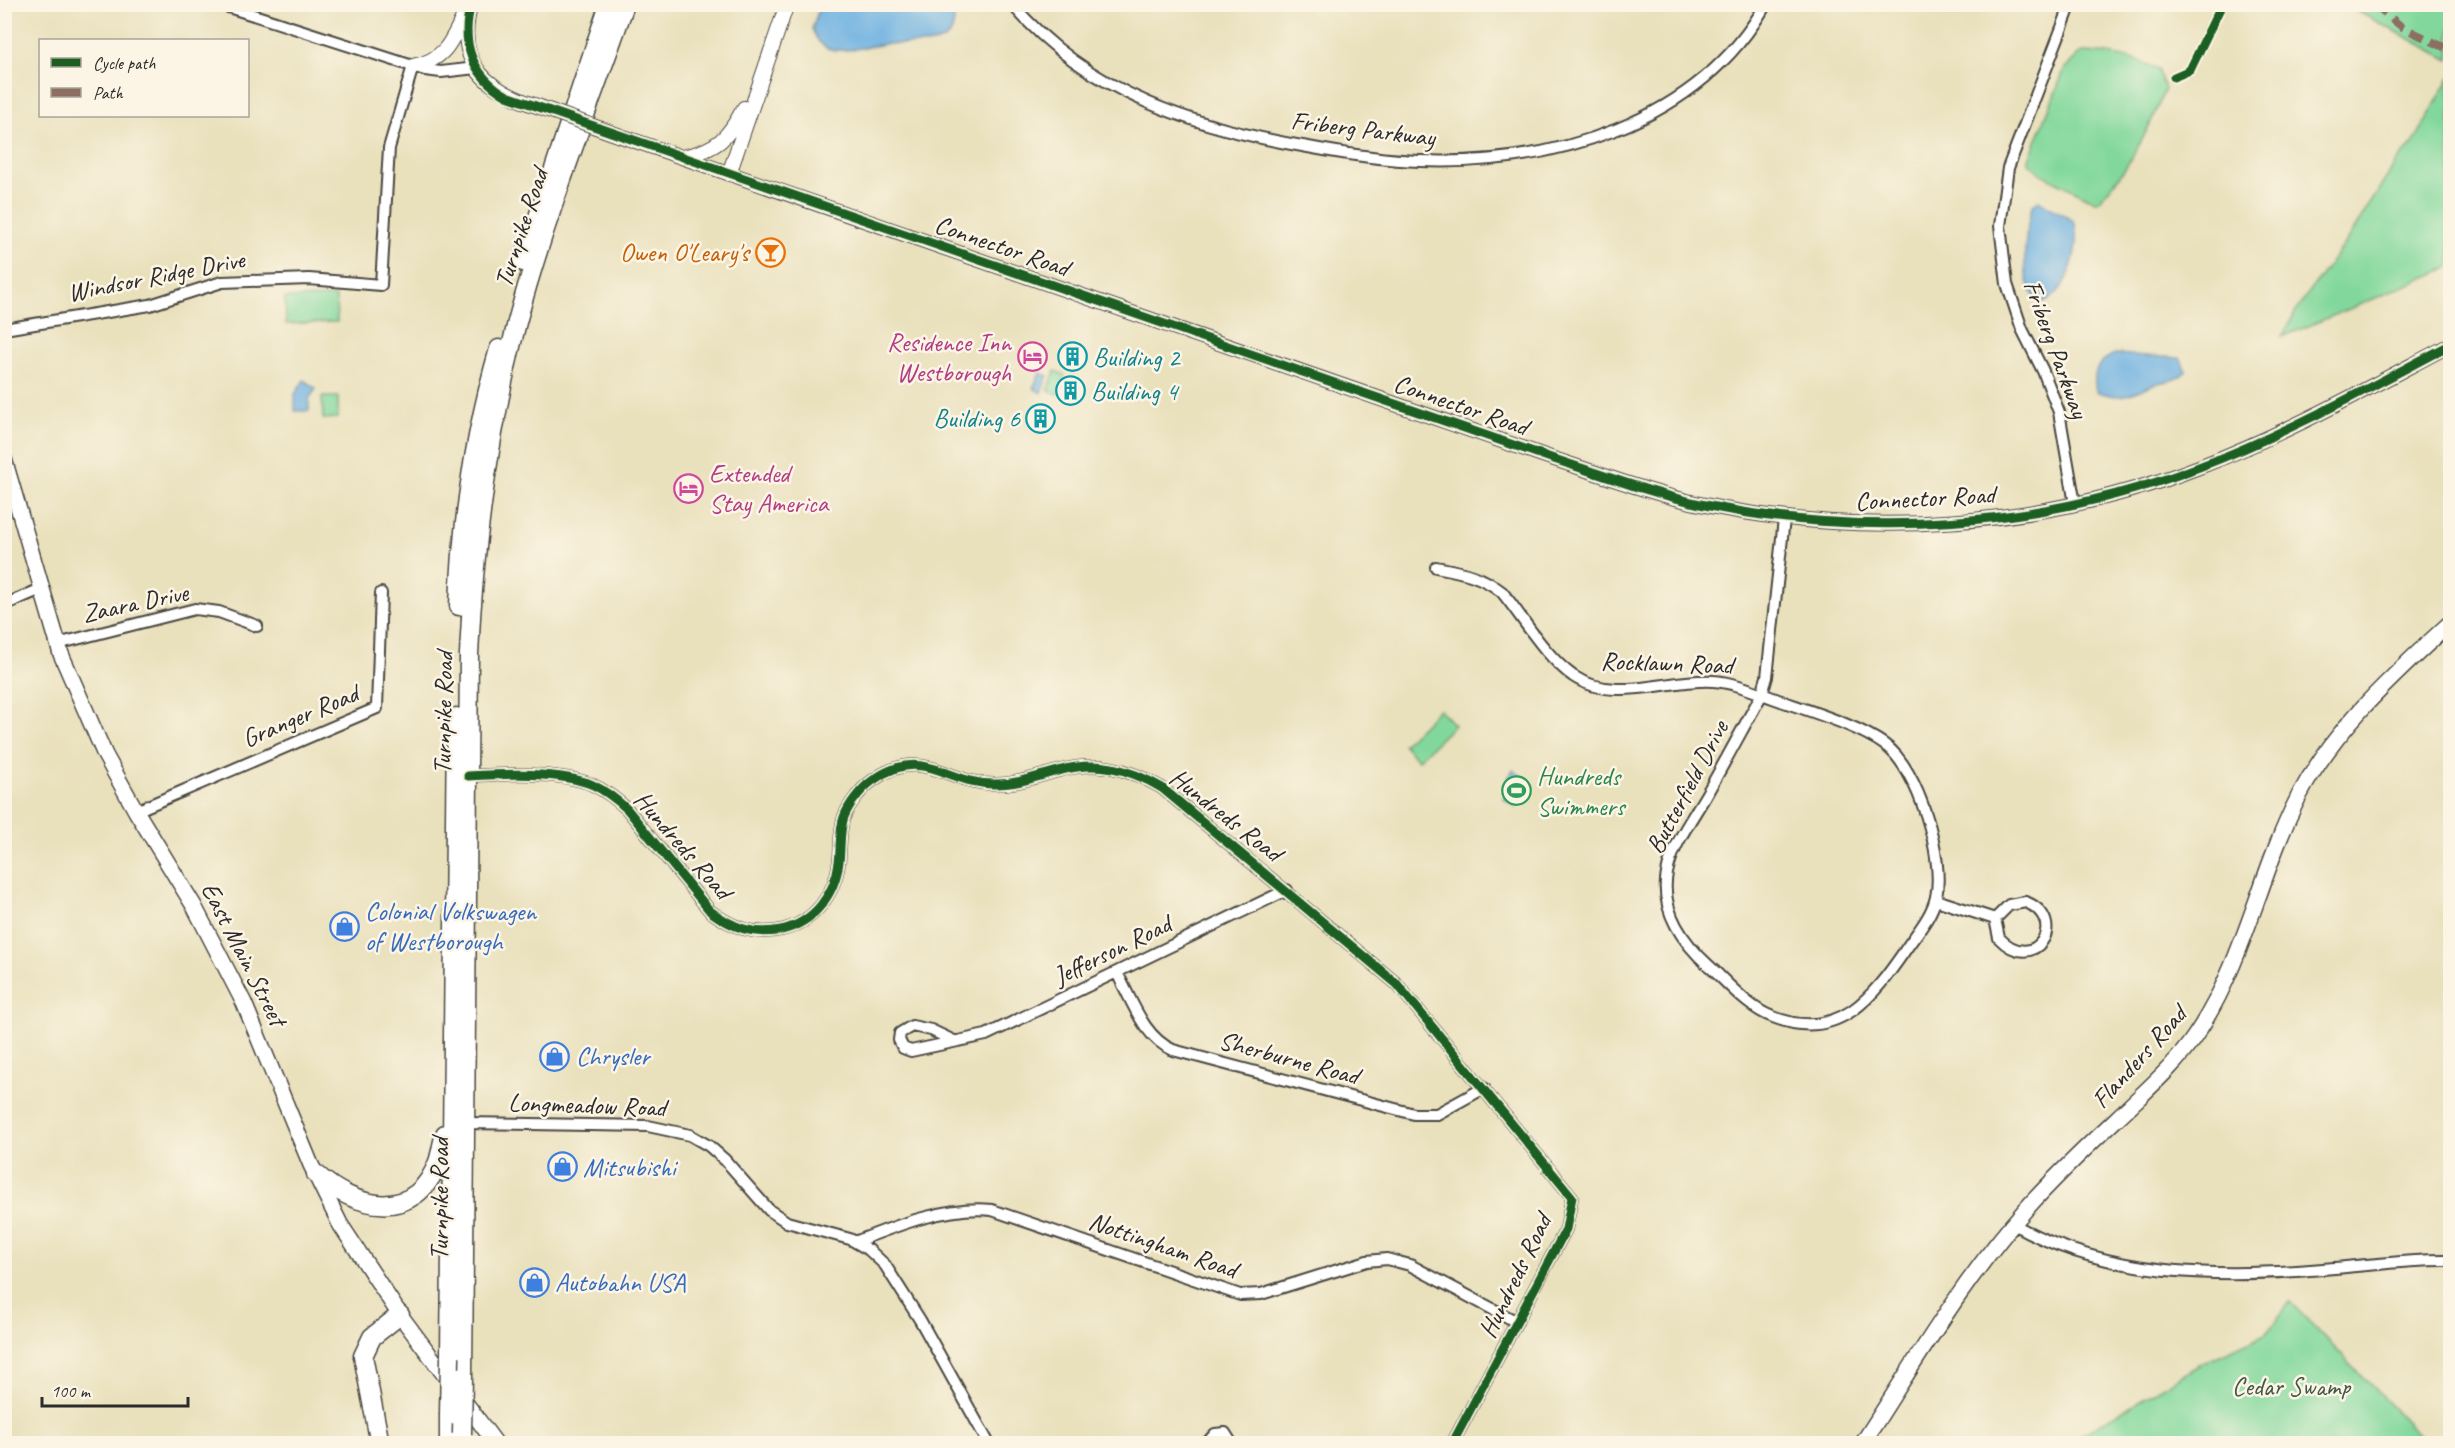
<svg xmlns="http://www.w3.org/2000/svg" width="2455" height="1448" font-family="Caveat,sans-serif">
  <rect width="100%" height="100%" fill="#fcf5e5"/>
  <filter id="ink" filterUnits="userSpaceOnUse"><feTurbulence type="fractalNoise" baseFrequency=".0167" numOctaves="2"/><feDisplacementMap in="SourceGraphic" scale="12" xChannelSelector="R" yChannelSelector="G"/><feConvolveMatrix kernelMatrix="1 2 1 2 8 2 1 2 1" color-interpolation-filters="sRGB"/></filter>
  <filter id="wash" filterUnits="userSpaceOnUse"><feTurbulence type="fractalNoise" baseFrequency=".008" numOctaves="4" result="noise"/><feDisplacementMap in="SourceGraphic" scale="24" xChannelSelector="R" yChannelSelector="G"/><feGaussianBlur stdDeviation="1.35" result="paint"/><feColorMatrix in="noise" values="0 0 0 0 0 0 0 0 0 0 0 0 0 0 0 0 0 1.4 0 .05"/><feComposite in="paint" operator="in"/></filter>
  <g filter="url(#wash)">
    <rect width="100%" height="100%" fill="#e9e0bc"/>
    <path fill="#82d89c" stroke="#568264" stroke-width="1.5" d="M2345 5H2450V60Z
      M2082 52C2111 53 2132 57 2158 69L2165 89C2149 130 2128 172 2097 202L2041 174 2028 162 2065 68Z
      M2450 77V267L2282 337 2297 309 2352 233 2397 161 2413 144Z
      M336 297 337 322 286 324 285 298Z
      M1055 371 1065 375 1058 394 1048 390Z
      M322 397H338V418L323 419Z
      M1439 709 1454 725 1418 760 1403 744Z
      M2290 1302 2427 1443 2076 1444 2073 1440 2199 1365 2266 1334Z"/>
    <path fill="#6cb0e1" stroke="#4c6e86" stroke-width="1.5" d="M820 5H952C964 55 918 42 886 44 869 46 846 53 830 49 820 46 816 38 812 29Z
      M2039 201 2074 221C2082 247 2068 292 2043 303 2015 289 2026 230 2032 206Z
      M2115 354 2180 358 2186 371C2176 383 2165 380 2152 385 2128 395 2123 401 2096 391 2092 372 2097 361 2115 354Z
      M1040 373 1048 376 1041 393 1033 388Z
      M304 380 316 389 309 399V411H295V394Z
      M1513 770 1530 782 1515 806 1503 798 1512 785 1506 781Z"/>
  </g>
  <g filter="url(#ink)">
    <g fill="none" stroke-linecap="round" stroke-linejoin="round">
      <defs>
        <path id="minor" d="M219 4 425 70 441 72 476 68
          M1012 4C1089 94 1196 128 1308 147 1345 154 1382 160 1420 161 1551 166 1698 124 1766 4
          M2071 4 2008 168 2000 226 2007 284 2022 329 2043 371 2059 412 2075 504
          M4 329 150 305 222 282 309 279 381 285 389 148 413 66
          M1436 567C1461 572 1481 575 1502 592 1524 619 1544 655 1573 676 1614 704 1669 678 1713 681 1730 682 1746 688 1762 694 1743 728 1725 762 1706 795 1692 819 1672 846 1667 873 1660 910 1683 942 1708 965 1728 983 1748 1008 1773 1017 1839 1043 1873 997 1906 949 1916 934 1932 916 1936 897 1945 859 1918 768 1885 745 1855 723 1798 708 1762 694L1767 677 1784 519
          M4 605 41 589
          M57 644 195 609 219 612 257 626
          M468 776C503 774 561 771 593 785 606 791 616 799 627 809L710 911C732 927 753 936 781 930 814 923 835 894 839 862 841 847 839 831 844 817 849 804 861 789 872 781 923 743 948 786 997 784 1018 784 1038 776 1058 771 1097 760 1128 768 1162 788L1397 984 1572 1197 1566 1229 1452 1444
          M136 811 377 708 381 593
          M1936 900 1995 919 1999 938C2034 975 2070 921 2026 902L2009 905 1995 919
          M1117 973C1132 1000 1143 1037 1173 1050L1414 1114H1437L1484 1088
          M954 1041 931 1030 912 1026 900 1033 899 1040 903 1048 911 1051 986 1035 1287 890
          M465 1123 648 1126 690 1135 709 1146 725 1160 769 1210 787 1222 850 1239 869 1250 885 1265 920 1320 989 1444
          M2013 1224C2106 1277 2219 1278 2323 1269 2366 1266 2408 1259 2450 1260
          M855 1242C895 1226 948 1205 992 1210L1240 1295 1261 1294 1367 1261 1387 1259 1410 1265 1517 1322
          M1206 1444 1215 1434 1225 1433 1232 1444"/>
        <path id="tertiary" d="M471 4C453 65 488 91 540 107
          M413 66C444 61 452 41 464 15
          M618 135 1551 458C1600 474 1650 493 1700 504 1865 539 2042 528 2199 467 2286 434 2368 388 2450 345
          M683 157C718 149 728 138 744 108
          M729 174 787 4"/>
        <path id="secondary" d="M4 459 61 654 105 755 136 811 194 906 244 1003 311 1165 340 1224 400 1315 496 1444
          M1862 1444C1914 1364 1963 1279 2027 1208 2059 1172 2094 1140 2129 1107 2152 1085 2177 1063 2195 1036 2245 962 2259 874 2299 796 2335 727 2394 675 2450 623"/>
        <path id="trunk" d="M523 262 609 4
          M459 606C462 519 475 432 499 349
          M316 1174C355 1209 415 1224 438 1162 441 1153 442 1143 445 1134
          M450 1357 456 717
          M463 1376 469 654C474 541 489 431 517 322 546 214 588 110 625 4
          M380 1444 363 1356 372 1337 400 1315
          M449 1444V1415"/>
      </defs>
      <use href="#minor" stroke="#484641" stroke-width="14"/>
      <use href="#tertiary" stroke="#484641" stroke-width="16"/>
      <use href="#secondary" stroke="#484641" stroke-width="18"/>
      <use href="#trunk" stroke="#484641" stroke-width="21"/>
      <use href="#minor" stroke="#fff" stroke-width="10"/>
      <use href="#tertiary" stroke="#fff" stroke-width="14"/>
      <use href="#secondary" stroke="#fff" stroke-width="15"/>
      <use href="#trunk" stroke="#fff" stroke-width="18"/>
      <defs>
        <path id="tertiary-bridge" d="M540 107 618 135"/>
        <path id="trunk-bridge" d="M449 1415 450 1357
          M462 1434 463 1376"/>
      </defs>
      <use href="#tertiary-bridge" stroke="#484641" stroke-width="16" stroke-linecap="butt"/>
      <use href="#trunk-bridge" stroke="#484641" stroke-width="21" stroke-linecap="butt"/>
      <use href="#tertiary-bridge" stroke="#fff" stroke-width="14"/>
      <use href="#trunk-bridge" stroke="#fff" stroke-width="18"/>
      <path stroke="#8d6e63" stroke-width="8" stroke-dasharray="15 8" stroke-linecap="butt" d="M2374 4 2402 27 2450 50"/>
      <defs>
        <path id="cycleway" d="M471 4C460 43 472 76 507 96L1551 458C1600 474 1650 493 1700 504 1865 539 2042 528 2199 467 2286 434 2368 388 2450 345
          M2174 77 2190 70 2222 4
          M468 776C503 774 561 771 593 785 606 791 616 799 627 809L710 911C732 927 753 936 781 930 814 923 835 894 839 862 841 847 839 831 844 817 849 804 861 789 872 781 923 743 948 786 997 784 1018 784 1038 776 1058 771 1097 760 1128 768 1162 788L1397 984 1572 1197 1566 1229 1452 1444"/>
      </defs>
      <use href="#cycleway" stroke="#fcf5e5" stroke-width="13"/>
      <use href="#cycleway" stroke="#1b5e20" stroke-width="9"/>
    </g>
  </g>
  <defs>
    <symbol id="bar-ring" viewBox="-11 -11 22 22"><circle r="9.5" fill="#fcf5e5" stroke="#e8710a" stroke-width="1.5"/><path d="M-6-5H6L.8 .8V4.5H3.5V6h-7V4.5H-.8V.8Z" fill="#e8710a"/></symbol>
    <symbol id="hotel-ring" viewBox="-11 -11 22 22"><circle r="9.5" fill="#fcf5e5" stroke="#d1479c" stroke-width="1.5"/><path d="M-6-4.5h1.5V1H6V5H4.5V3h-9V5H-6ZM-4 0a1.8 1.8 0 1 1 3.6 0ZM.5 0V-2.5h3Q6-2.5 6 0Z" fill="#d1479c"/></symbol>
    <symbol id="building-ring" viewBox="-11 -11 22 22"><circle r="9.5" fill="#fcf5e5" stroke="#0f9aa8" stroke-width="1.5"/><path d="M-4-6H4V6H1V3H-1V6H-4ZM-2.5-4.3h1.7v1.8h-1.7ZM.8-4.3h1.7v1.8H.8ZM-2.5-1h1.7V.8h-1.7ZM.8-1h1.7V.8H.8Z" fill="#0f9aa8"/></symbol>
    <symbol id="stadium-ring" viewBox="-11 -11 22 22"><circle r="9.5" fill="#fcf5e5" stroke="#2e9e5b" stroke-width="1.5"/><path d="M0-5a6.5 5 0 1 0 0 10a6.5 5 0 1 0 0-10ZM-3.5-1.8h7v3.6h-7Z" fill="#2e9e5b"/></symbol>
    <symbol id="shop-ring" viewBox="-11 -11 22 22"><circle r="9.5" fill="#fcf5e5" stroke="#3f7fe0" stroke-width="1.5"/><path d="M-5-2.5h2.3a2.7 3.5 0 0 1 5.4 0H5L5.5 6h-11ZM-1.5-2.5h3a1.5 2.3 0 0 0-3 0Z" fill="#3f7fe0"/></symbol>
  </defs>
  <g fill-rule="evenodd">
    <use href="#bar-ring" x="754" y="236" width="33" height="33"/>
    <use href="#hotel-ring" x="1016" y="340" width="33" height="33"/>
    <use href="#building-ring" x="1056" y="340" width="33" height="33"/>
    <use href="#building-ring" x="1054" y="374" width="33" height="33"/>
    <use href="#building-ring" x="1024" y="402" width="33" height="33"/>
    <use href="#hotel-ring" x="672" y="472" width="33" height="33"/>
    <use href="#stadium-ring" x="1500" y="774" width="33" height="33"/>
    <use href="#shop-ring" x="328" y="910" width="33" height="33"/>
    <use href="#shop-ring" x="538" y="1040" width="33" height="33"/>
    <use href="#shop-ring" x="546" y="1150" width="33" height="33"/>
    <use href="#shop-ring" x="518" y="1266" width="33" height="33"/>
  </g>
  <g text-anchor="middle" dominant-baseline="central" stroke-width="5" stroke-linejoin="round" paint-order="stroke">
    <g font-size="26" fill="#2b2b2b" stroke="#fcf5e5">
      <text transform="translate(1363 129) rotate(7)">Friberg Parkway</text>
      <text transform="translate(521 228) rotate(-72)">Turnpike Road</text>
      <text transform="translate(1002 246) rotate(19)">Connector Road</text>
      <text transform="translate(156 276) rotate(-11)">Windsor Ridge Drive</text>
      <text transform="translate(2056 349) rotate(70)">Friberg Parkway</text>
      <text transform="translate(1461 405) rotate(19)">Connector Road</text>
      <text transform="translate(1925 498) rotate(-3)">Connector Road</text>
      <text transform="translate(135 603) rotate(-12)">Zaara Drive</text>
      <text transform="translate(1667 663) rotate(2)">Rocklawn Road</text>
      <text transform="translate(443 713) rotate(-89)">Turnpike Road</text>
      <text transform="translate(300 716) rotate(-23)">Granger Road</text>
      <text transform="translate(1687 787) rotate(-62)">Butterfield Drive</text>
      <text transform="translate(1226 815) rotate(38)">Hundreds Road</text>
      <text transform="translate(683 845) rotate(49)">Hundreds Road</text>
      <text transform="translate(1112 950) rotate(-26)">Jefferson Road</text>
      <text transform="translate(244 954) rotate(63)">East Main Street</text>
      <text transform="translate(2139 1057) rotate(-48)">Flanders Road</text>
      <text transform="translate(1289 1058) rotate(15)">Sherburne Road</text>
      <text transform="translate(587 1105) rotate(2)">Longmeadow Road</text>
      <text transform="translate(439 1199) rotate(-90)">Turnpike Road</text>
      <text transform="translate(1163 1245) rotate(19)">Nottingham Road</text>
      <text transform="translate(1515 1276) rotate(-64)">Hundreds Road</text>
    </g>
    <g font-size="26" fill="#c56008" stroke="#fcf5e5" text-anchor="end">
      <text x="749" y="252">Owen O'Leary's</text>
    </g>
    <g font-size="26" fill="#b23c85" stroke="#fcf5e5" text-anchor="end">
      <text x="1011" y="342">Residence Inn<tspan x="1011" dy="30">Westborough</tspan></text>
      <text x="709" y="473" text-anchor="start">Extended<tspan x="709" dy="30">Stay America</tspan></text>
    </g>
    <g font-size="26" fill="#0d838f" stroke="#fcf5e5" text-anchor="start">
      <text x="1093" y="357">Building 2</text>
      <text x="1091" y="391">Building 4</text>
      <text x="1020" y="418" text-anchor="end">Building 6</text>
    </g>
    <g font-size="26" fill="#27864d" stroke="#fcf5e5" text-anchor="start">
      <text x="1537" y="776">Hundreds<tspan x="1537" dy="30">Swimmers</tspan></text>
    </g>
    <g font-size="26" fill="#366cbe" stroke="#fcf5e5" text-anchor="start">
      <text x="365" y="911">Colonial Volkswagen<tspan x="365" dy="30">of Westborough</tspan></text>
      <text x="576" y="1056">Chrysler</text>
      <text x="583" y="1167">Mitsubishi</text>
      <text x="555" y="1282">Autobahn USA</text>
    </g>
    <g font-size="26" fill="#415647" stroke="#fcf5e5">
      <text x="2291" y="1386">Cedar Swamp</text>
    </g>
  </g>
  <rect width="2455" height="1448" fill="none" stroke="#fcf5e5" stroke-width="24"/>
  <rect x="39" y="39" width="210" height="78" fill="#fcf5e5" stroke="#a8a49b" stroke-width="1.5"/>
  <rect x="51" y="58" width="30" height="9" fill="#1b5e20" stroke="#a8a49b" stroke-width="1.5"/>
  <text x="93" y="69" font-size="18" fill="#2b2b2b">Cycle path</text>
  <rect x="51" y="88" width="30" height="9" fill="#8d6e63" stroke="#a8a49b" stroke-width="1.5"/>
  <text x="93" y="99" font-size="18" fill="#2b2b2b">Path</text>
  <path d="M42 1397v9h146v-9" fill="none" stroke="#2b2b2b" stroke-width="3"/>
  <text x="51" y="1397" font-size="18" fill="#2b2b2b" stroke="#fcf5e5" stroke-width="4.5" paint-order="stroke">100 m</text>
</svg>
